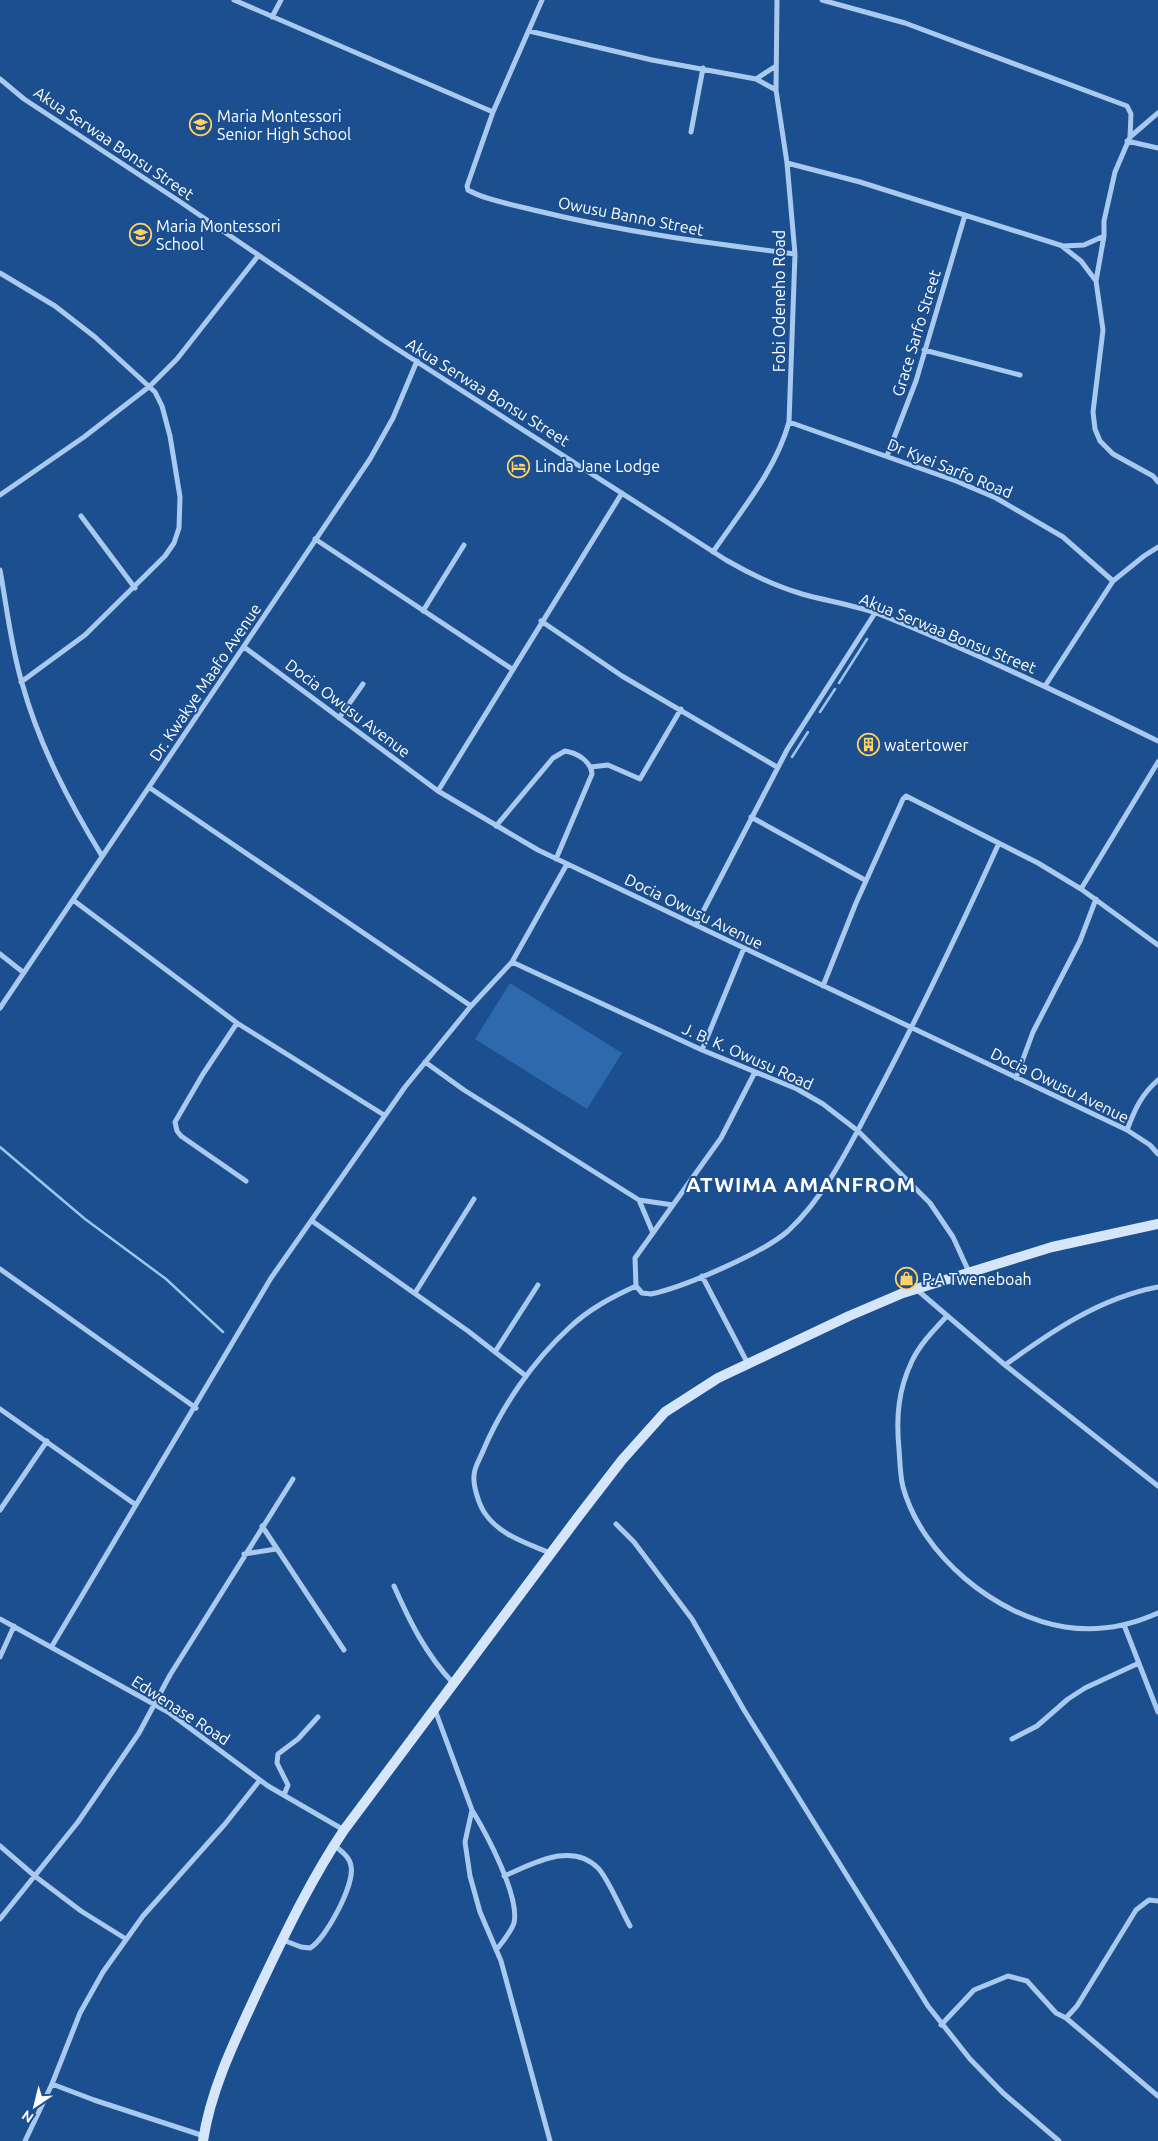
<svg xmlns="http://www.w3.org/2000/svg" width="1158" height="2141" font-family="Ubuntu,sans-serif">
  <rect width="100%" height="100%" fill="#1b4f8f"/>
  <path fill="#2e69ad" d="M510 983 622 1053 587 1109 475 1039Z"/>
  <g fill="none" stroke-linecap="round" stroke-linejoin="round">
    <path stroke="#9cc4f0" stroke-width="2.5" d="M839 683 867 639
      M820 712 835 689
      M792 757 808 732
      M0 1147 85 1219 166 1279 223 1332"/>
    <path stroke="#a9c9ee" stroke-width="5" d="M234 0 493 112
      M542 0 493 112 467 186 468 190C485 200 518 206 538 211 623 232 708 243 795 254
      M822 0 905 23 1127 106 1131 114 1130 137
      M272 17 281 0
      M529 31 652 60 756 79 776 90
      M0 79 24 99 179 201 383 340 726 560C750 574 775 586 802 594 827 601 854 605 879 614 974 652 1066 696 1158 741
      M756 79 776 66
      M1158 113 1130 137 1115 172 1104 221V236L1096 281 1103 330 1093 412 1095 429 1100 441 1113 454 1153 476 1158 482
      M691 132 703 68
      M1127 141 1158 148
      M787 163 860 182 1063 246 1084 245 1104 236
      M1063 247 1081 261 1096 281
      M0 273 55 306 95 337 155 392 162 406 170 436 180 497 179 528 174 543 165 556 85 635 21 682
      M924 350 1020 375
      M789 422 956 481 996 498 1063 537 1113 581
      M887 456 916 381 965 215
      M0 495 84 437 150 386 177 359 258 256
      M81 516 135 588
      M315 539 512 669
      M713 552C740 512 776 470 789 422L795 254 787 163 776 90 777 0
      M0 570C7 608 11 647 22 683 39 745 69 802 102 856
      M423 611 464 545
      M541 621 622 676 777 767
      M244 647 438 791 538 850 1127 1130 1150 1145 1158 1154
      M1045 686 1113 581 1144 556 1158 547
      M339 718 363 684
      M591 767 608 765 640 779 681 709
      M150 788 471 1006
      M438 791 622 493
      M751 817 865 880
      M496 826 553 758 565 751C577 753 591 761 592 774L556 859
      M1081 889 1158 762
      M73 900 237 1023 384 1115
      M696 925 787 750 875 613
      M0 954 24 973
      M512 962 702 1050 797 1089 823 1104 858 1131 930 1203 953 1237 969 1272
      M823 986 856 903 903 799 906 796 1038 863 1081 889 1158 945
      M0 1008 370 459 393 418 417 361
      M237 1023 203 1074 175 1122 177 1131 181 1136 246 1181
      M702 1050 744 948
      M425 1062 464 1090 639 1200 673 1205
      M1016 1078 1033 1032 1080 941 1096 899
      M1127 1130C1135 1109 1141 1095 1158 1080
      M639 1200 653 1233
      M312 1221 468 1331 526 1376
      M0 1269 196 1408
      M702 1276 748 1364
      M636 1286 635 1258 721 1138 755 1072
      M916 1289 1005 1365 1158 1486
      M415 1293 474 1199
      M947 1316C934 1330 920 1344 912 1361 898 1390 896 1418 899 1449 900 1462 900 1475 903 1487 922 1556 996 1616 1065 1627 1097 1632 1129 1626 1158 1613
      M495 1352 538 1285
      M1005 1365C1052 1331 1100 1298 1158 1287
      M0 1409 136 1505
      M0 1510 47 1441
      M616 1524 634 1542 692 1619 744 1710 928 2006 970 2059 1003 2093 1059 2141
      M262 1526 344 1650
      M550 1553C526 1543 499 1535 484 1512 479 1504 473 1486 474 1476 474 1467 480 1459 483 1451 502 1406 533 1361 569 1328 589 1309 612 1297 636 1286L642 1293 651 1294C684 1287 763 1253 788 1231 826 1196 851 1143 875 1098 919 1015 960 929 999 843
      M244 1554 276 1549
      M394 1586C410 1622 426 1655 454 1684
      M0 1619 168 1712 268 1786 344 1830
      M1124 1625 1158 1712
      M52 1646 271 1278 405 1087 471 1006 512 962 567 864
      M0 1657 14 1626
      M435 1710 472 1810 465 1842 470 1876 480 1912 501 1961 550 2141
      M1012 1739 1037 1726 1068 1699 1085 1688 1139 1663
      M284 1795 288 1785 277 1763 278 1754 298 1739 318 1717
      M472 1810C486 1833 520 1896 514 1923 511 1932 503 1941 497 1949
      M0 1846 36 1877 81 1911 126 1939
      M504 1876C533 1864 571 1841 598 1868 608 1878 622 1912 630 1926
      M0 1919 78 1822 139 1733 170 1675 293 1479
      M283 1940 301 1947 310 1948C326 1939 355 1884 351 1866 350 1857 341 1851 335 1846
      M1066 2018 1158 2096
      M941 2025 974 1990 1008 1976 1027 1981 1056 2013 1066 2018 1077 2006 1136 1910 1149 1900 1158 1901
      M52 2084 94 2100 204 2136
      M25 2141 52 2084 80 2013 103 1972 143 1916 225 1824 260 1780"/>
    <path stroke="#d6e6fa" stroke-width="10" d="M203 2141C211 2087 238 2034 261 1984 286 1932 311 1879 344 1830L578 1517 622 1460 665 1412 718 1378 849 1316 903 1293 1052 1247 1158 1224"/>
  </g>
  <defs>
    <symbol id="school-ring" viewBox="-11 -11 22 22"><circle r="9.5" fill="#1b4f8f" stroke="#ffd166" stroke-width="1.5"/><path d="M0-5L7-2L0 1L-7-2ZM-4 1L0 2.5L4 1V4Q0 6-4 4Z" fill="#ffd166"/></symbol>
    <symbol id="hotel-ring" viewBox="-11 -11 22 22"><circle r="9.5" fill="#1b4f8f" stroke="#ffd166" stroke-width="1.5"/><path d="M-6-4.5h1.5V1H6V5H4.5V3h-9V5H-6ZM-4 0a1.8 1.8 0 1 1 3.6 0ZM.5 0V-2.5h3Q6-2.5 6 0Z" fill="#ffd166"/></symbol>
    <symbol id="building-ring" viewBox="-11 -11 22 22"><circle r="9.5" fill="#1b4f8f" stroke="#ffd166" stroke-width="1.5"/><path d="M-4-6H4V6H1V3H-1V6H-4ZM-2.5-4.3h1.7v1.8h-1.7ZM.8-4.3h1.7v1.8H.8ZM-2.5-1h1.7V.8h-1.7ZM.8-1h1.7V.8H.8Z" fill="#ffd166"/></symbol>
    <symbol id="shop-ring" viewBox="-11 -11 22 22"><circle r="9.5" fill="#1b4f8f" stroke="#ffd166" stroke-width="1.5"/><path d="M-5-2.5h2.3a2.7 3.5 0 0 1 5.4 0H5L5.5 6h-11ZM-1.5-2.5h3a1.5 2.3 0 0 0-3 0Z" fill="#ffd166"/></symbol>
  </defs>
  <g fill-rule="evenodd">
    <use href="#school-ring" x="188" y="112" width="25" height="25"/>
    <use href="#school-ring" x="128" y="222" width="25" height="25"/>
    <use href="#hotel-ring" x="506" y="454" width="25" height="25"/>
    <use href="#building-ring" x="856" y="732" width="25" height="25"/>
    <use href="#shop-ring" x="894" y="1266" width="25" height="25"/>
  </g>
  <g text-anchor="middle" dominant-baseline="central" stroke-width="4" stroke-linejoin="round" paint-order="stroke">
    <g font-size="16" fill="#fff" stroke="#1b4f8f" text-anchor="start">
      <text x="217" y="116">Maria Montessori<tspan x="217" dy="18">Senior High School</tspan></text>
      <text x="156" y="226">Maria Montessori<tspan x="156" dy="18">School</tspan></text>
      <text x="535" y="466">Linda Jane Lodge</text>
      <text x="884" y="745">watertower</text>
      <text x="922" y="1279">P.A Tweneboah</text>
    </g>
    <g font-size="16" fill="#fff" stroke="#1b4f8f">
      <text transform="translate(114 143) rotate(34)">Akua Serwaa Bonsu Street</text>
      <text transform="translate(631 216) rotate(11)">Owusu Banno Street</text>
      <text transform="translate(779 301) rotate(-90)">Fobi Odeneho Road</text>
      <text transform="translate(916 333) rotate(-73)">Grace Sarfo Street</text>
      <text transform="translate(488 392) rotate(32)">Akua Serwaa Bonsu Street</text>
      <text transform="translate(950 468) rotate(22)">Dr Kyei Sarfo Road</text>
      <text transform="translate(948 633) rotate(22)">Akua Serwaa Bonsu Street</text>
      <text transform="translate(205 682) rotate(-56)">Dr. Kwakye Maafo Avenue</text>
      <text transform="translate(348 708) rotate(37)">Docia Owusu Avenue</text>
      <text transform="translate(694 911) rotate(26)">Docia Owusu Avenue</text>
      <text transform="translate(748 1056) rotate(24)">J. B. K. Owusu Road</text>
      <text transform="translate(1060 1085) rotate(26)">Docia Owusu Avenue</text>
      <text transform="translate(181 1710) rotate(33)">Edwenase Road</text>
    </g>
    <g font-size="21" font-weight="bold" letter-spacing="1" fill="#fff" stroke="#1b4f8f">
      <text x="801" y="1184">ATWIMA AMANFROM</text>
    </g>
  </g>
  <g transform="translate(35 2106) rotate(215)" stroke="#1b4f8f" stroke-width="4" paint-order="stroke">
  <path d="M0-4L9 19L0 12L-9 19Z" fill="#ffffff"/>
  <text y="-8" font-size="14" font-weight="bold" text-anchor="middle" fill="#ffffff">N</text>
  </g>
</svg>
